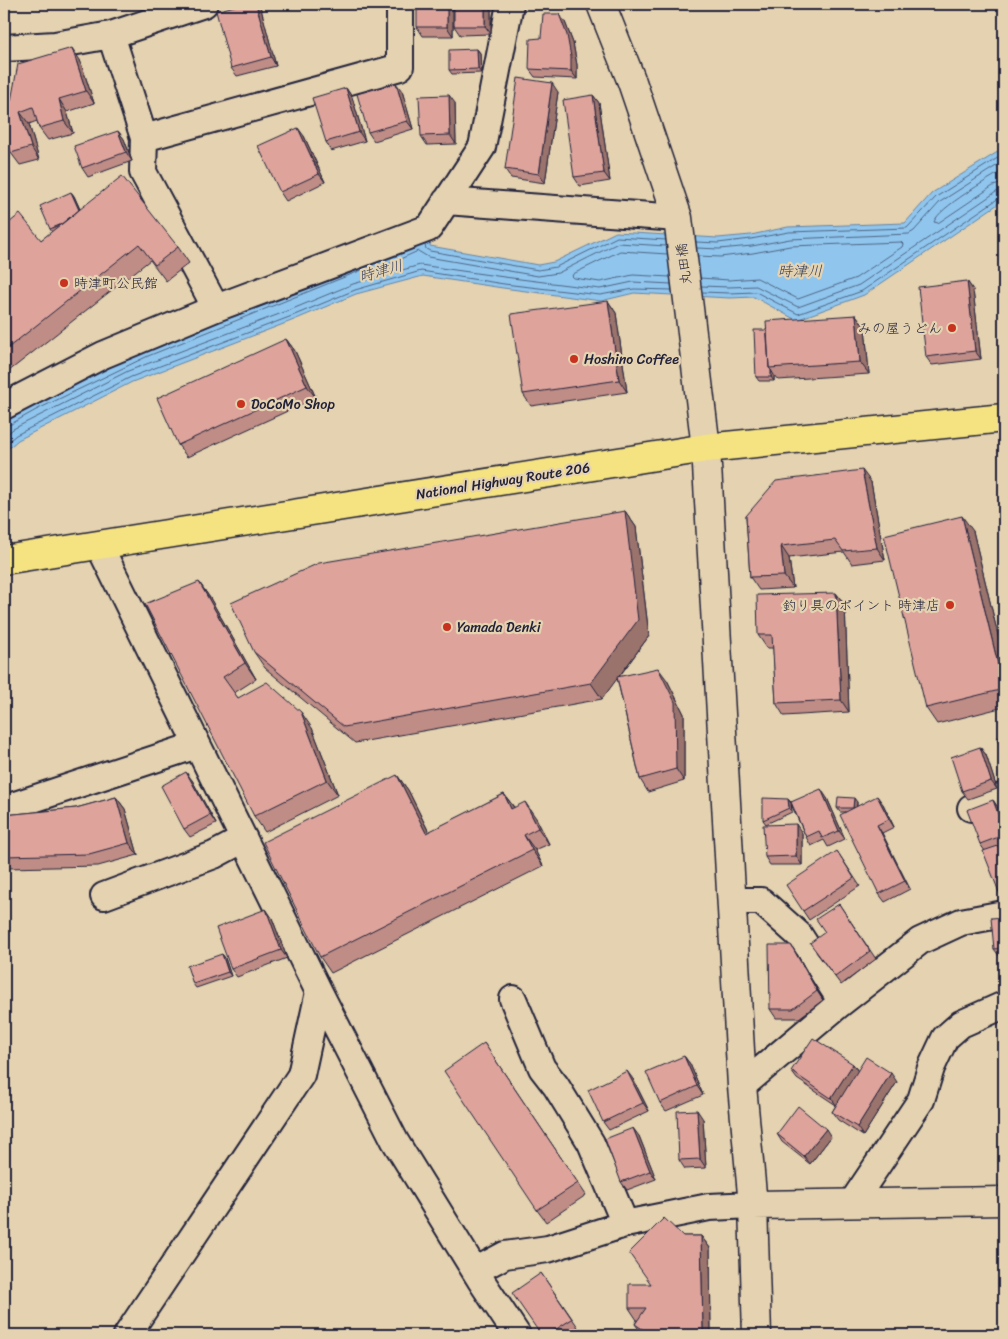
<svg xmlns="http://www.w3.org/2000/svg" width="1008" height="1339" font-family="Sriracha,'Klee One',sans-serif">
  <rect width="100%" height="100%" fill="#e4d2b0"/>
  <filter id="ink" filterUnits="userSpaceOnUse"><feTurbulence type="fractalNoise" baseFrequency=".02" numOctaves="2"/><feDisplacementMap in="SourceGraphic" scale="10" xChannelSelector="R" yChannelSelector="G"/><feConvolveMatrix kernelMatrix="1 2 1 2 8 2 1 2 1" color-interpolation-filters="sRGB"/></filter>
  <g filter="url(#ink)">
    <path fill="#90c6ee" stroke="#6484a6" d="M1004 148V200L864 295 796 320 754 297 730 298 634 293 601 301 503 288 423 276 356 294 294 320 132 382 18 440 4 452V415L144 346 431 232 430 246 538 265 554 262 616 232 718 238 751 235 788 227 905 223 932 193Z"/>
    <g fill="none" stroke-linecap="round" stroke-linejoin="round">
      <path stroke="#4e6483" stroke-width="1" d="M1004 170C989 179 939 207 934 222L938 223 993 186 1004 183
        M696 242 718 243 751 239 789 232 907 228 936 197 1004 154
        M425 245 426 249 430 251 538 270 556 267 617 237 666 240
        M697 248 719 249 752 246 790 239 909 234 914 231 940 202 1004 161
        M667 254 620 251 573 274 572 276 574 278 600 282 633 275 670 277
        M698 256 720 257 753 253 790 246 901 242 903 244 902 247 856 278 798 299 757 278 729 280 700 278
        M701 286 729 287 756 286 798 307 859 285 996 192 1004 190
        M702 292 729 293 756 292 798 314 862 291 999 198 1004 197
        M4 426 11 424 36 410 148 356 362 270 378 269 418 251 428 257 538 276 558 273 618 243 666 246
        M4 437 13 429 128 371 290 310 353 284 420 265 504 277 600 289 633 282 671 284
        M4 445 16 435 131 377 292 316 355 290 421 271 504 284 600 295 634 289 672 290"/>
      <defs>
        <path id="minor" d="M111 35 144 138 400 67V4
          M4 48 55 45 111 35 204 4
          M144 138 143 172 216 308
          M446 201 678 218
          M4 406 103 355 216 308 429 228 482 147 510 4
          M99 545 319 992 395 1141 480 1279 517 1335
          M12 806 197 745
          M971 808 1004 796
          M104 896 214 855 244 839
          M732 901H761L799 935 842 1002
          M513 999 542 1068 556 1086 591 1143 625 1224
          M742 1086 837 1006 920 941 961 922 1004 914
          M852 1203 921 1100 931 1068 945 1038 961 1024 1004 1005
          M475 1271 505 1255 548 1249 625 1224 709 1207 753 1205
          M127 1335 301 1075 319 992"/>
        <path id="tertiary" d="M601 4 632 82 678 218 706 448 742 1086 753 1205 757 1335
          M753 1205 1004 1201"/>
        <path id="trunk" d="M4 560 706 448 1004 418"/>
      </defs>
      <use href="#minor" stroke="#22223b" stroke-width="30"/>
      <use href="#tertiary" stroke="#22223b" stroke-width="31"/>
      <use href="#trunk" stroke="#22223b" stroke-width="31"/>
      <use href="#minor" stroke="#e4d2b0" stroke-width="26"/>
      <use href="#tertiary" stroke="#e4d2b0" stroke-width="28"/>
      <use href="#trunk" stroke="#f5e382" stroke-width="28"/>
    </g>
    <path fill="#bf8d86" stroke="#22223b" d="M453 4V36H423L417 27Z
      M491 4V34L460 35 454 26Z
      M261 9 276 66 237 76 231 68Z
      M559 14 565 22 573 43 577 65V79L535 77 529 69 541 38Z
      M477 49 480 53 481 73 452 74 449 70Z
      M80 60 94 103 67 112 73 133 48 140 39 128 37 121 29 124 39 160 20 165 11 153V101Z
      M346 88 352 97 365 141 331 151 326 142Z
      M402 91 413 129 374 141 368 132Z
      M558 92 545 183 511 178 505 169Z
      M593 95 599 103 610 181 580 186 574 177Z
      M455 103 456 144 427 145 421 136Z
      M118 131 124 139 132 161 88 177 82 168Z
      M304 136 325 182 286 201 280 192Z
      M71 192 74 196 80 209 178 247 189 263 166 281 150 260 4 375V227L41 240 52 232 50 229Z
      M967 281 973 290 981 359 932 365 926 357Z
      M608 301 616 313 627 392 531 406 523 394Z
      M856 315 865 327 869 374 778 380 774 375V381H759L756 377 767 330Z
      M286 339 295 351 316 398 187 457 178 445Z
      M871 482 885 560 852 564 844 552 789 558 793 588 759 590 750 577 746 516Z
      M625 511 636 527 649 636 619 677 667 680 684 714V781L648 792 640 779 617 678 602 699 355 743 265 668 254 652Z
      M973 531 1004 660V707L937 724 926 708Z
      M199 582 210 598 256 679 234 693 238 698 312 728 338 795 265 832 254 816Z
      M836 593 845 605 849 712 784 716 776 703 773 648H767L758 635Z
      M980 747 986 755 997 789 968 799 962 791Z
      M397 775 408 790 429 832 504 794 514 807 536 818 549 844 535 850 543 866 331 973 320 957Z
      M192 780 216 824 190 837 184 829Z
      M116 797 125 809 138 855 98 866 7 868 4 864V815L76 808Z
      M827 798 845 839 828 847 824 840 811 846 806 837 791 804 792 812 766 824 763 820 788 799 791 802Z
      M993 800 999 809 1004 824V900L999 892 985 851 980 844Z
      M857 802V807L883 804 894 827 882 833 910 889 885 902 879 894 846 812H840L837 808Z
      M802 833V865H770L765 857Z
      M837 851 860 886 809 920 803 911Z
      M839 904 876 959 841 985 816 952Z
      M266 909 272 918 287 958 237 977 231 969Z
      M1004 917V957H1000L994 949Z
      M222 954 225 958 231 976 196 988 193 984Z
      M797 954 823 1000 799 1018H776L770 1009Z
      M484 1043 586 1195 546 1222 537 1210Z
      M684 1056 690 1064 703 1095 666 1111 660 1103Z
      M853 1064 858 1071 897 1082 863 1136 838 1120 832 1112 836 1105 797 1079 791 1071Z
      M633 1079 649 1111 609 1130 603 1122Z
      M703 1119 706 1168 685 1169 679 1160Z
      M777 1134 831 1137 810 1164 782 1142Z
      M639 1136 656 1179 627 1190 621 1182Z
      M683 1236H701L710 1248 711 1335H643L635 1324 637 1320 629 1308 650 1284Z
      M541 1273 578 1327 565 1335H541Z"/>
    <path fill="#9b736d" stroke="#22223b" d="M256 4H258L261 9 276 66 271 57Z
      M447 4H453V36L447 27Z
      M485 4H491V34L485 26Z
      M559 14 565 22 573 43 577 65V79L571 71Z
      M72 48 80 60 94 103 86 91Z
      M477 49 480 53 481 73 478 69Z
      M396 83 402 91 413 129 407 121Z
      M552 83 558 92 545 183 539 174Z
      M346 88 352 97 365 141 359 132Z
      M449 95 455 103 456 144 450 135Z
      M593 95 599 103 610 181 604 173Z
      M59 99 67 112 73 133 64 121Z
      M20 112 29 124 39 160 31 147Z
      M298 128 304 136 325 182 319 174Z
      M118 131 124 139 132 161 126 152Z
      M71 192 74 196 84 219 81 215Z
      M967 281 973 290 981 359 975 351Z
      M608 301 616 313 627 392 619 380Z
      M856 315 865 327 869 374 860 362Z
      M286 339 295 351 316 398 307 386Z
      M771 370 774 375V381L771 377Z
      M862 470 871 482 885 560 877 548Z
      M625 511 636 527 649 636 602 699 591 683Z
      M962 516 973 531 1004 660V689Z
      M781 546 789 558 793 588 784 576Z
      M199 582 210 598 256 679 245 663Z
      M836 593 845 605 849 712 841 700Z
      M658 668 667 680 684 714V781L676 769Z
      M301 712 312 728 338 795 327 780Z
      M980 747 986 755 997 789 991 781Z
      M186 772 192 780 216 824 210 815Z
      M397 775 408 790 437 849 426 833Z
      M821 789 827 798 845 839 839 831Z
      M504 794 515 809H511Z
      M877 796 883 804 894 827 889 819Z
      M116 797 125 809 138 855 129 843Z
      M854 798 857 802 856 813 853 808Z
      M788 799 791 803 792 812 789 808Z
      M993 800 999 809 1004 823V830Z
      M525 802 536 818 549 844 538 828Z
      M796 824 802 833V865L796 856Z
      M877 825 882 833 910 889 905 881Z
      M524 835 535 850 543 866 532 850Z
      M266 909 272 918 287 958 281 950Z
      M791 945 797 954 823 1000 817 991Z
      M222 954 225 958 231 976 228 972Z
      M684 1056 690 1064 703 1095 697 1086Z
      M853 1064 859 1073 837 1106 831 1098Z
      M627 1071 633 1079 649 1111 643 1103Z
      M891 1073 897 1082 863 1136 857 1127Z
      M697 1110 703 1119 706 1168 700 1159Z
      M633 1128 639 1136 656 1179 650 1171Z
      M826 1129 831 1137 810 1164 804 1156Z
      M701 1236 710 1248 711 1335H706L703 1331Z
      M682 1331 685 1335H679Z"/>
    <path fill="#dea49c" stroke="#22223b" d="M242 4H256L271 57 231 68 216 11Z
      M417 4H447V27H417Z
      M454 4H485V26H454Z
      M543 14H559L567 35 571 57V71L529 69 530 39 541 38Z
      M72 48 86 91 59 99 64 121 39 128 33 107 20 112 31 147 11 153 4 128V103L11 101 18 64Z
      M477 49 478 69 449 70V50Z
      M518 78 552 83 539 174 505 169Z
      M396 83 407 121 368 132 357 94Z
      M346 88 359 132 326 142 312 98Z
      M449 95 450 135 421 136 419 96Z
      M593 95 604 173 574 177 563 100Z
      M298 128 319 174 280 192 258 146Z
      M118 131 126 152 82 168 74 146Z
      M122 176 178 247 155 265 139 244 4 351V227L20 214 41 240Z
      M71 192 79 210 62 224 50 229 40 206Z
      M967 281 975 351 926 357 918 287Z
      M608 301 619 380 523 394 511 314Z
      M856 315 860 362 769 368 766 321Z
      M754 330H767L769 368 771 370V377H756Z
      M286 339 307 386 178 445 157 398Z
      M862 470 877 548 843 551 835 540 781 546 784 576 750 577 746 516 776 481Z
      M625 511 638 620 591 683 344 727 254 652 231 603 319 563Z
      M962 516 1004 689 926 708 884 535Z
      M199 582 245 663 223 677 238 698 267 682 301 712 327 780 254 816 145 604Z
      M836 593 841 700 776 703 772 635H758L757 595Z
      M658 668 675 702 676 769 640 779 617 677Z
      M1004 736V758L997 738Z
      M980 747 991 781 962 791 951 757Z
      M186 772 210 815 184 829 161 786Z
      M397 775 426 833 504 794 511 809 525 802 538 828 524 835 532 850 320 957 263 842Z
      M821 789 839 831 822 838 819 831 806 837 791 802Z
      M877 796 889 819 877 825 905 881 879 894 840 815Z
      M116 797 129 843 89 854 4 856V815L76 808Z
      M838 797 854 798 853 808H837Z
      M763 798 788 799 789 808 763 820Z
      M993 800 1004 830V835L980 844 967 810Z
      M796 824V856L765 857 763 825Z
      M1004 844V890L999 892 983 851Z
      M837 851 854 878 803 911 786 885Z
      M839 904 870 951 835 977 810 943 825 932 816 919Z
      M266 909 281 950 231 969 216 928Z
      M1004 917V948L994 949 991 918Z
      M769 945H791L817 991 793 1009H770Z
      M222 954 228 972 193 984 187 966Z
      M813 1038 853 1064 831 1098 791 1071Z
      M484 1043 578 1183 537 1210 444 1071Z
      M684 1056 697 1086 660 1103 646 1072Z
      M866 1057 891 1073 857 1127 832 1112Z
      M627 1071 643 1103 603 1122 588 1090Z
      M798 1106 826 1129 804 1156 777 1134Z
      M697 1110 700 1159 679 1160 677 1111Z
      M633 1128 650 1171 621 1182 605 1139Z
      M664 1218 683 1236H701L703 1331H682L679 1335H651L635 1324 646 1308H629V1284H651L629 1253Z
      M541 1273 572 1319 547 1335H541L512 1293Z"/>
  </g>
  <g fill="#c8321e" stroke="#e4d2b0" stroke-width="2">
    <circle cx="64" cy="283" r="5"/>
    <circle cx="952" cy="328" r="5"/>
    <circle cx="574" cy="359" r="5"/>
    <circle cx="241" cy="404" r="5"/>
    <circle cx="950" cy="605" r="5"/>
    <circle cx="447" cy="627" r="5"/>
  </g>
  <g text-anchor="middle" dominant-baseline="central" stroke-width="4.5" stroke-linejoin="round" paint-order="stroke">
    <g font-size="14" fill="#22223b" stroke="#e4d2b0">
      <text transform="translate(684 264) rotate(-97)">丸田橋</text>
      <text transform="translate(503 481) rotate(-9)">National Highway Route 206</text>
    </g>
    <g font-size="14" fill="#22223b" stroke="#e4d2b0" text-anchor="start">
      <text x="74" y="283">時津町公民館</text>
      <text x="942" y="328" text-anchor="end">みの屋うどん</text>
      <text x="584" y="359">Hoshino Coffee</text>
      <text x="251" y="404">DoCoMo Shop</text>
      <text x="940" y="605" text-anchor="end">釣り具のポイント 時津店</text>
      <text x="457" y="627">Yamada Denki</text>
    </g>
    <g font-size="15" font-style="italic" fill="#38435f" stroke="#e4d2b0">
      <text transform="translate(381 271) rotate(-16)">時津川</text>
      <text x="800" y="271">時津川</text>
    </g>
  </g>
  <rect width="1008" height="1339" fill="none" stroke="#e4d2b0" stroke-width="20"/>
  <rect x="10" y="10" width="988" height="1319" fill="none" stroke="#22223b" stroke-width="2" filter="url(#ink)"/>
</svg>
